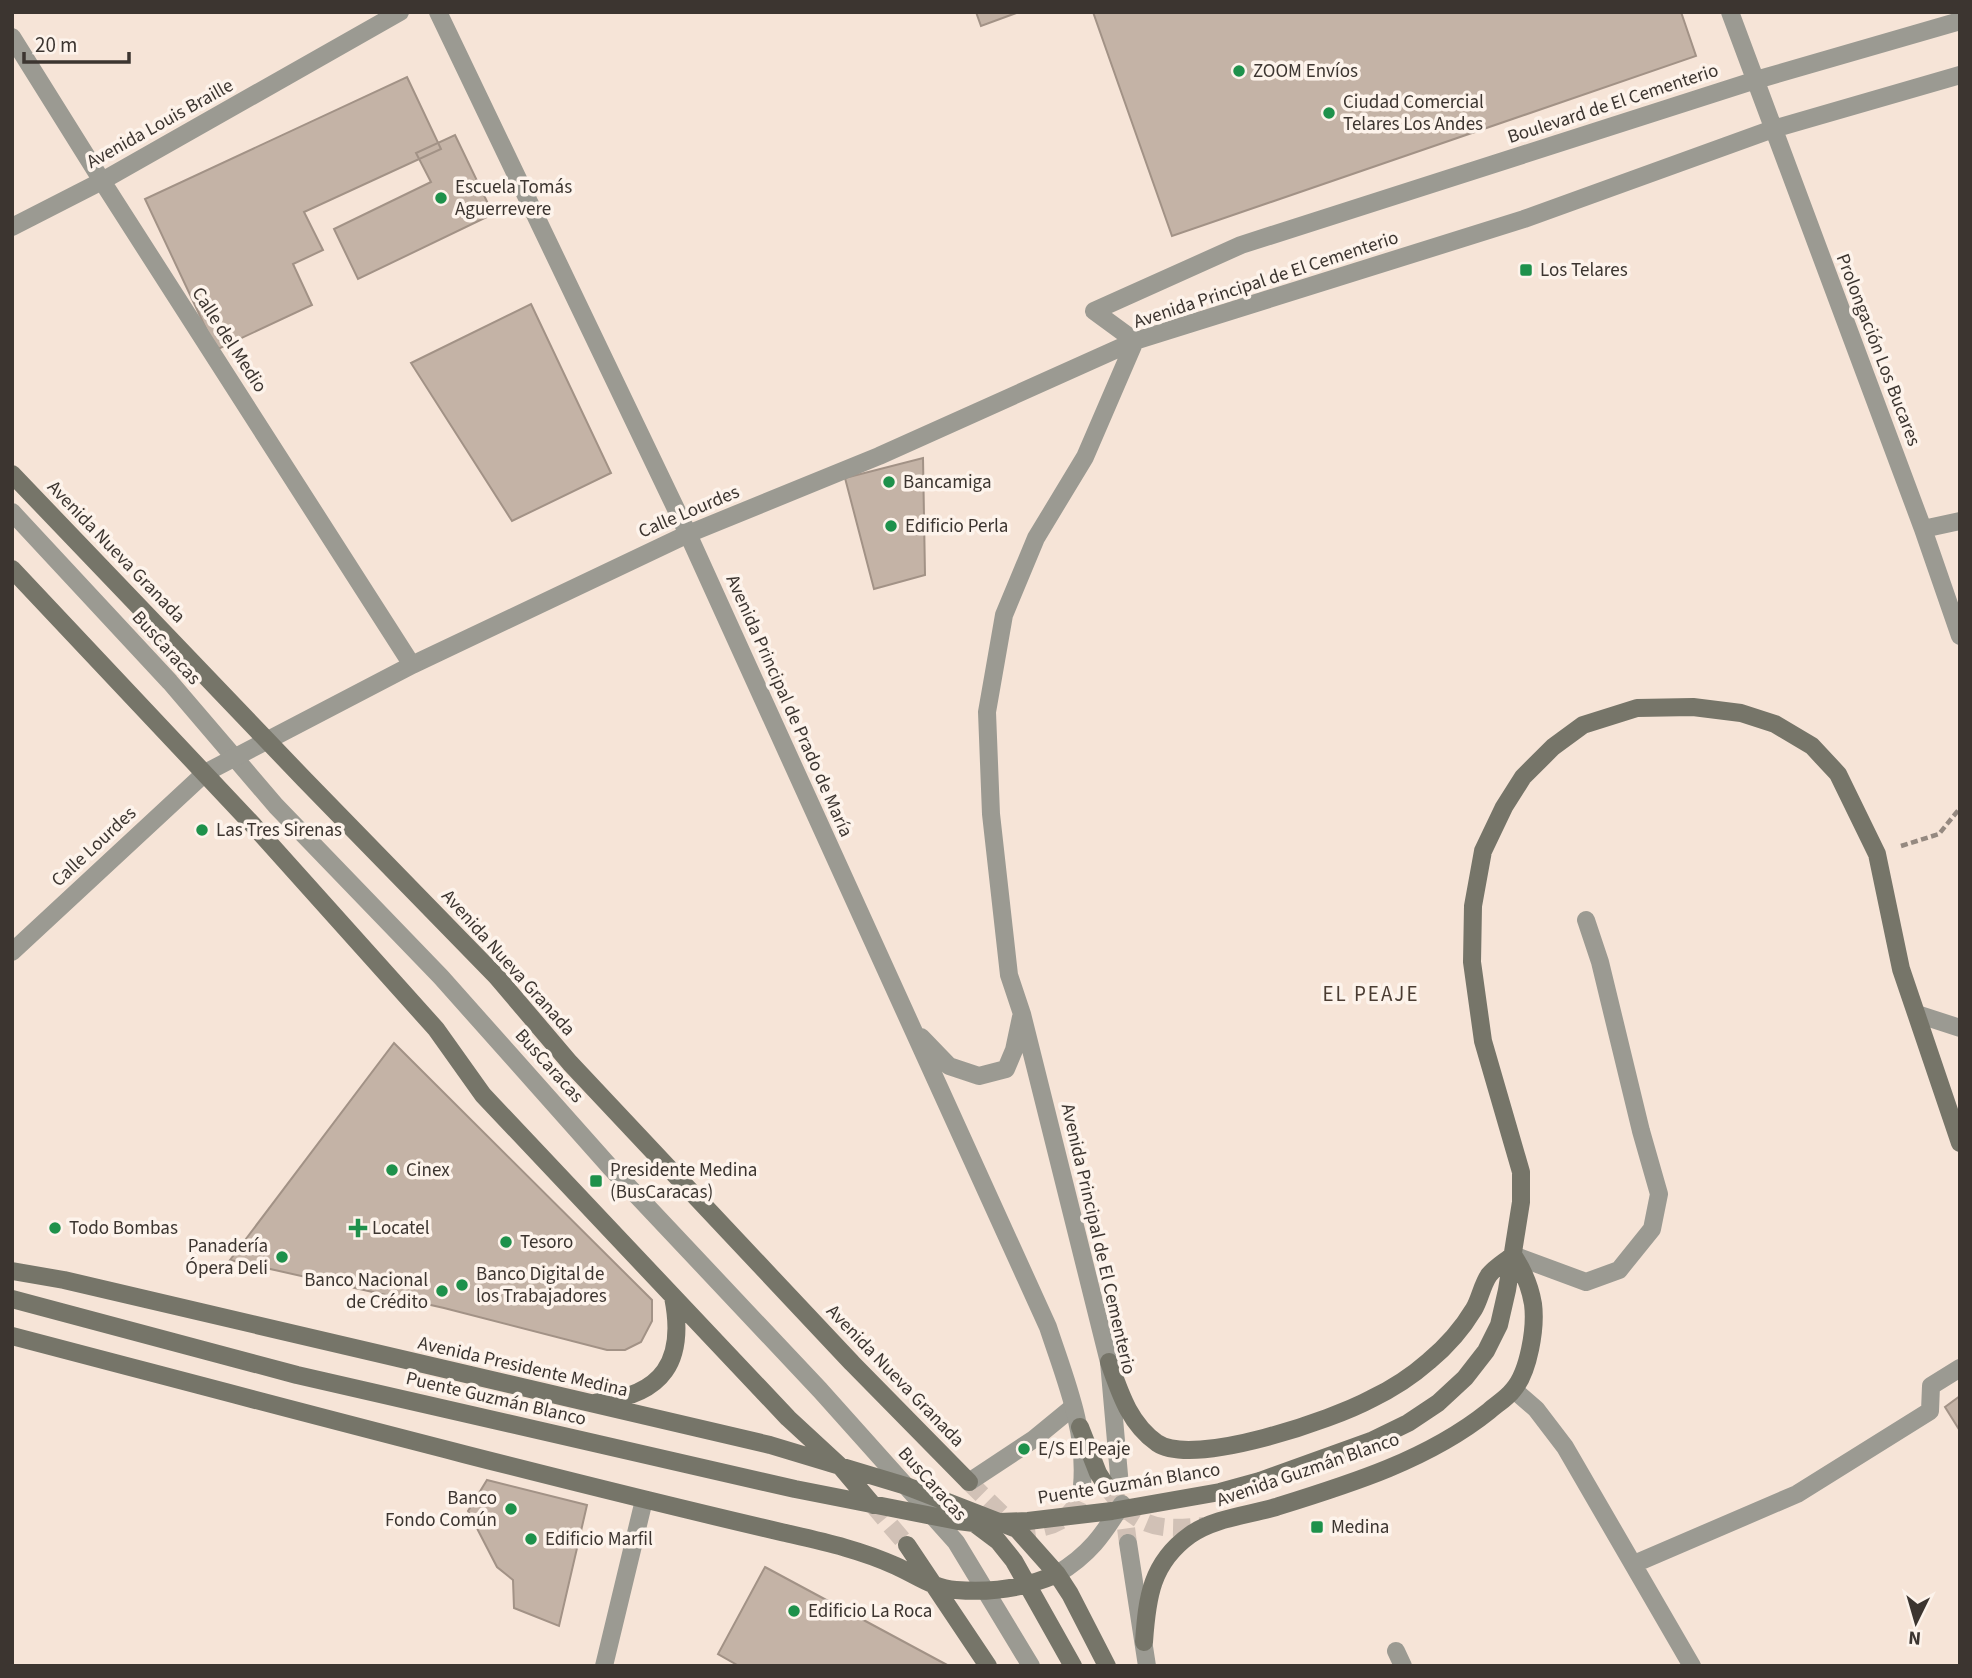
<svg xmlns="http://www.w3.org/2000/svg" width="1972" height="1678" font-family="'Source Sans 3',sans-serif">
  <rect width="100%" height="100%" fill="#f6e4d7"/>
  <path fill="#c4b3a6" stroke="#a29286" stroke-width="2" d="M976 12H1019L981 26Z
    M1093 12H1681L1696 56 1172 236Z
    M407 77 441 149 304 212 323 250 293 264 312 305 216 350 145 199Z
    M455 135 493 214 358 279 334 229 431 182 416 153Z
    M531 304 611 473 512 521 411 363Z
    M923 458 925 575 874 589 845 478Z
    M394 1043 652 1300V1321L641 1342 625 1350H607L444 1308 230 1260Z
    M1960 1396V1431L1945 1407Z
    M487 1480 587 1505 559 1626 514 1608 513 1580 497 1567 468 1511Z
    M765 1567 949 1666H739L718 1654Z"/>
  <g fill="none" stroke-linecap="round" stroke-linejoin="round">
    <path stroke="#d1c1b6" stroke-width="18" stroke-dasharray="18 9" stroke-linecap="butt" d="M1119 1475 1128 1543
      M1017 1529C1048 1531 1078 1520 1082 1486"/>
    <path stroke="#d1c1b6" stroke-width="18" stroke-dasharray="18 9" stroke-linecap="butt" d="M969 1482 1017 1529
      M1107 1487C1138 1528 1156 1531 1204 1526
      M873 1505 907 1545"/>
    <path stroke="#958980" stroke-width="4.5" stroke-dasharray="7 3.5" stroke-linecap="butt" d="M1901 846 1939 834 1960 808"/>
    <path stroke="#9b9a92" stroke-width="18" d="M12 512 170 682 276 806 441 977 610 1167 820 1390 956 1542 1031 1666
      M969 1482 1034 1439 1073 1407
      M1396 1651 1403 1666"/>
    <path stroke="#9b9a92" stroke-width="18" d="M438 12 688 534 1048 1327C1065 1379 1087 1430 1082 1486
      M1730 12 1923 529 1960 636
      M12 37 102 181 412 665
      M12 227 102 181 400 12
      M1923 529 1960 521
      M12 952 205 773 412 665 688 534 879 456 1135 341 1094 311 1241 245 1756 80 1960 21
      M1917 1014 1960 1028
      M921 1037 949 1066 979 1076 1006 1069 1014 1050 1021 1017
      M1513 1255 1586 1282 1619 1270 1652 1229 1659 1194 1641 1131 1600 962 1586 920
      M1514 1390 1536 1409 1565 1447 1692 1666
      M1119 1475 1109 1362 1022 1014 1009 975 991 814 987 712 1004 615 1036 538 1085 457 1135 341 1524 219 1773 129 1960 75
      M1128 1543 1147 1666
      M1634 1564 1797 1494 1930 1411 1931 1386 1960 1368
      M1057 1574C1089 1555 1103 1535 1122 1504
      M604 1666 644 1500"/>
    <path stroke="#767569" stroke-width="18" d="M12 474 304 779 496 976 570 1063 852 1363 969 1482
      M12 569 254 826 436 1029 483 1095 788 1418 840 1466 873 1505
      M12 1271 64 1280 770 1445 906 1486 1017 1529 1057 1574 1070 1594 1107 1666
      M12 1299 297 1375 795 1489 958 1521 974 1523 1028 1521 1112 1511 1220 1492 1260 1481 1371 1441 1408 1423 1438 1403 1465 1378 1486 1351 1499 1325 1507 1290 1521 1202V1172L1483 1041 1472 962 1473 906 1483 851 1504 807 1523 777 1553 747 1583 725 1637 708 1693 707 1741 713 1775 724 1812 746 1838 774 1877 854 1901 969 1960 1143
      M12 1336C268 1403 524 1472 781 1532 820 1541 859 1549 896 1566 916 1575 933 1588 956 1590 991 1593 1025 1588 1057 1574
      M1109 1362C1120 1393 1129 1423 1157 1443 1194 1468 1334 1419 1371 1399 1392 1389 1412 1376 1429 1361 1447 1346 1462 1329 1474 1309 1480 1299 1482 1285 1489 1275 1495 1267 1506 1261 1513 1255
      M598 1402C663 1395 686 1361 673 1297
      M1080 1427 1098 1473 1107 1487
      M974 1523 998 1541 1014 1561 1073 1666
      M907 1545 988 1666
      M1144 1642C1147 1598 1151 1563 1190 1535 1214 1518 1249 1515 1276 1507 1350 1484 1428 1460 1489 1411 1497 1404 1507 1398 1513 1390 1529 1372 1536 1327 1533 1304 1530 1286 1523 1270 1513 1255"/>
  </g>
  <g fill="#1e914b" stroke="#fdf3eb" stroke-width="2.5">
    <circle cx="1239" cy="71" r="7"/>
    <circle cx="1329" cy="113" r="7"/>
    <circle cx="441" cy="198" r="7"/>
    <rect x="1519" y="263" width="14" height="14" rx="3.5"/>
    <circle cx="889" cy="482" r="7"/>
    <circle cx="891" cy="526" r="7"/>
    <circle cx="202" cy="830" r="7"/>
    <circle cx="392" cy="1170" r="7"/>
    <rect x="589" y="1174" width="14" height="14" rx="3.5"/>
    <circle cx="55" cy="1228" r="7"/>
    <path d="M354.5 1217.5h7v7h7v7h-7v7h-7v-7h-7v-7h7z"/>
    <circle cx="506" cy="1242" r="7"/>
    <circle cx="282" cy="1257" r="7"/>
    <circle cx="462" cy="1285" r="7"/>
    <circle cx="442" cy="1291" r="7"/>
    <circle cx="1024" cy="1449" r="7"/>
    <circle cx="511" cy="1509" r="7"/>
    <rect x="1310" y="1520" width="14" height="14" rx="3.5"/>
    <circle cx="531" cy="1539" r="7"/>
    <circle cx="794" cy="1611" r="7"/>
  </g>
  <g text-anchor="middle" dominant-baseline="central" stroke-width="7" stroke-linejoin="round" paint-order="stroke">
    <g font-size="19" fill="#3c3530" stroke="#fdf3eb" text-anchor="start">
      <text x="1253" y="71">ZOOM Envíos</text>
      <text x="1343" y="102">Ciudad Comercial<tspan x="1343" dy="22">Telares Los Andes</tspan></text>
      <text x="455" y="187">Escuela Tomás<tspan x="455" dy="22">Aguerrevere</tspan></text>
      <text x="1540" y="270">Los Telares</text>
      <text x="903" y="482">Bancamiga</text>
      <text x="905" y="526">Edificio Perla</text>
      <text x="216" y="830">Las Tres Sirenas</text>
      <text x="406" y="1170">Cinex</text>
      <text x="610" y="1170">Presidente Medina<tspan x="610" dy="22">(BusCaracas)</tspan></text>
      <text x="69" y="1228">Todo Bombas</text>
      <text x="372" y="1228">Locatel</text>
      <text x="520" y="1242">Tesoro</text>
      <text x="268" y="1246" text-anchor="end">Panadería<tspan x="268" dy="22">Ópera Deli</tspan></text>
      <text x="476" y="1274">Banco Digital de<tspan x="476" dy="22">los Trabajadores</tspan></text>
      <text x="428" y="1280" text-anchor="end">Banco Nacional<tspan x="428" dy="22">de Crédito</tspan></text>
      <text x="1038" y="1449">E/S El Peaje</text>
      <text x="497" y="1498" text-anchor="end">Banco<tspan x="497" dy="22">Fondo Común</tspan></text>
      <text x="1331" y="1527">Medina</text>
      <text x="545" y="1539">Edificio Marfil</text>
      <text x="808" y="1611">Edificio La Roca</text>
    </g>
    <g font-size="19" fill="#3c3530" stroke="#fdf3eb">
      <text transform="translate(1613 104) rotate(-18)">Boulevard de El Cementerio</text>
      <text transform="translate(160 124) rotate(-29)">Avenida Louis Braille</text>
      <text transform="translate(1266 280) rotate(-18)">Avenida Principal de El Cementerio</text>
      <text transform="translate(229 340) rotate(57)">Calle del Medio</text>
      <text transform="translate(1878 350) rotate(69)">Prolongación Los Bucares</text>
      <text transform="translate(689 512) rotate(-23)">Calle Lourdes</text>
      <text transform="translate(116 552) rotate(46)">Avenida Nueva Granada</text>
      <text transform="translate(166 648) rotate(48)">BusCaracas</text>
      <text transform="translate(789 706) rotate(66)">Avenida Principal de Prado de María</text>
      <text transform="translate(94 847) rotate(-43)">Calle Lourdes</text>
      <text transform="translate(508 963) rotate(48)">Avenida Nueva Granada</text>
      <text transform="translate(549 1066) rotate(48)">BusCaracas</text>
      <text transform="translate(1098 1239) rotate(77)">Avenida Principal de El Cementerio</text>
      <text transform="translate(523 1367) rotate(13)">Avenida Presidente Medina</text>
      <text transform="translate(895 1376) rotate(46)">Avenida Nueva Granada</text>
      <text transform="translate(496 1399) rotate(13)">Puente Guzmán Blanco</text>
      <text transform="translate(1308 1470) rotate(-19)">Avenida Guzmán Blanco</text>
      <text transform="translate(932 1484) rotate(48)">BusCaracas</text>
      <text transform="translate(1129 1484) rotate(-9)">Puente Guzmán Blanco</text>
    </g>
    <g font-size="21" letter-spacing="2" fill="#4a3c32" stroke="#fdf3eb">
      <text x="1371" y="994">EL PEAJE</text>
    </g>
  </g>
  <rect width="1972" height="1678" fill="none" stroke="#3c3530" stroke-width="28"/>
  <g transform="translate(1916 1622) rotate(185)" stroke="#fdf3eb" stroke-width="5" paint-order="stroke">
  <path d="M0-5L12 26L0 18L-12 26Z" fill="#3c3530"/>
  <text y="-10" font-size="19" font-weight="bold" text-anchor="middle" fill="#3c3530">N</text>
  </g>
  <path d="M24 52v10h105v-10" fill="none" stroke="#3c3530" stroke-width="3.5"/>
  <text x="35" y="52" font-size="21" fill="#3c3530" stroke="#fdf3eb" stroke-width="5" paint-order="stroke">20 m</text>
</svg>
